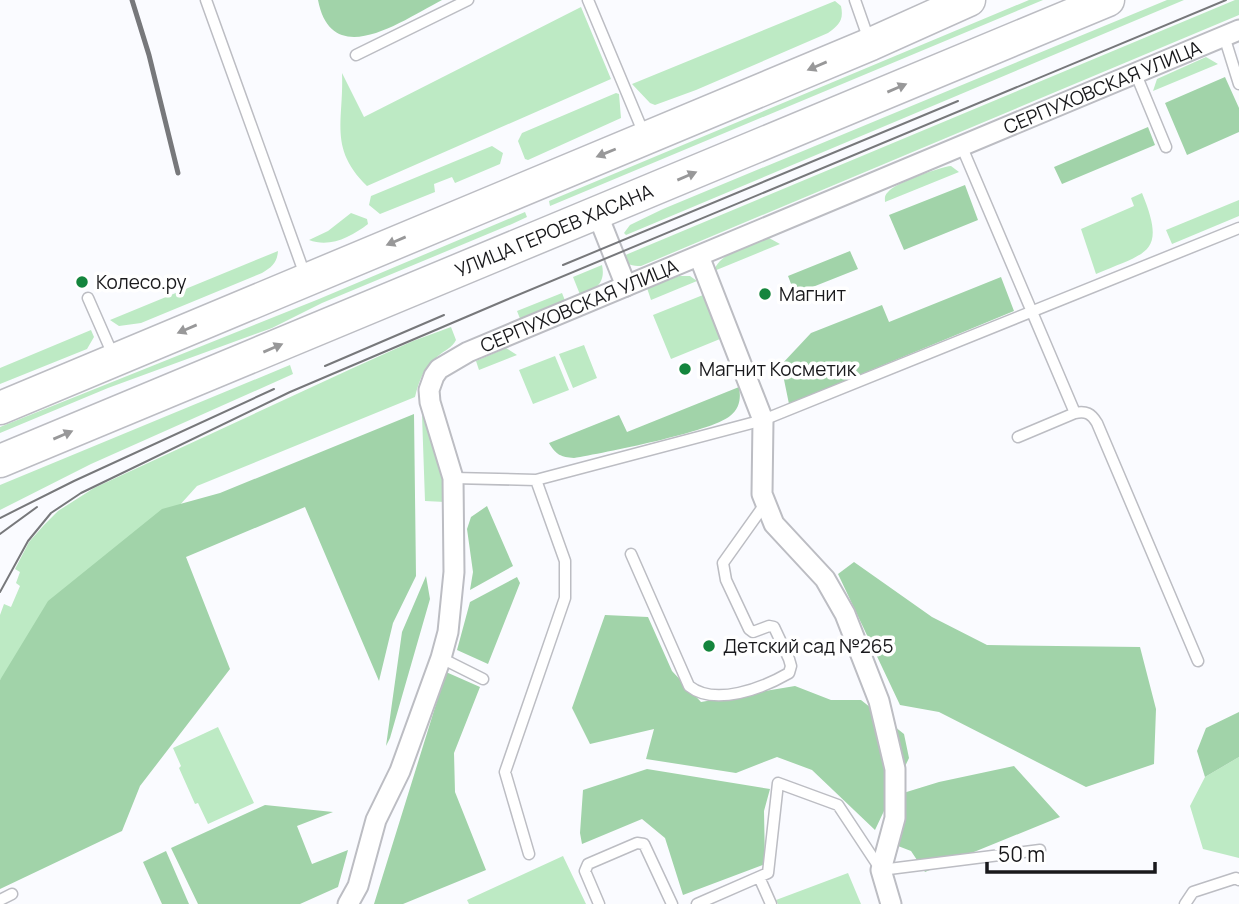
<svg xmlns="http://www.w3.org/2000/svg" width="1239" height="904" font-family="Manrope,sans-serif">
  <rect width="100%" height="100%" fill="#fafbff"/>
  <path fill="#bdeac4" d="M1029 0H1043L550 206 549 201Z
    M1167 0H1184L626 235 624 233 630 225 663 209Z
    M1235 0H1239V15L641 266C633 266 625 265 623 256Z
    M835 1 841 6C844 20 839 25 828 33L696 90 655 105 650 103 632 84Z
    M581 7 611 79 367 186C328 148 344 121 342 73L364 117Z
    M1206 57 1218 64 1153 91 1157 79Z
    M616 93 619 94 621 118 528 160 525 159 518 141 522 133Z
    M492 146 503 153 500 164 455 183 452 177 434 184 435 192 380 214 369 205 371 196Z
    M951 166 959 172 885 202C885 198 884 196 888 192 895 183 940 167 951 166Z
    M1142 193C1167 254 1147 252 1096 274L1081 229 1134 206 1131 198Z
    M1239 200V216L1172 244 1166 230Z
    M525 212 527 217 512 224 322 303 272 328 108 388 0 433V427L319 299Z
    M351 213 367 219 368 224C351 237 330 248 309 240L328 231Z
    M769 238 780 244 714 271C719 252 753 245 769 238Z
    M278 251C277 263 272 267 262 273L141 323 119 326 110 320Z
    M602 265C606 284 595 289 581 297L573 277Z
    M679 276H690L697 281 651 300 647 288Z
    M562 293 566 303 521 321 517 311Z
    M703 295 720 339 671 359 653 315Z
    M451 327 456 340C452 348 445 350 438 356 424 367 419 380 415 397L197 486 134 556 0 680V615L4 604 11 607 20 586 16 583 20 572 15 569 29 542 44 525 58 511 94 488 353 368 413 341Z
    M91 330 94 337 87 349 0 384V368Z
    M584 345 597 378 573 388 559 354Z
    M506 348 517 355 479 370 476 361Z
    M555 356 569 390 533 404 519 370Z
    M290 365 293 374 91 464 0 510V485Z
    M422 415 427 422 444 474 445 502 425 501Z
    M218 727 254 803 208 824 198 803 195 804 179 768 181 766 173 748Z
    M1239 757V858L1203 849 1190 806 1205 777Z
    M563 856 586 904H469L467 900Z
    M848 873 861 904H778L776 900Z"/>
  <path fill="#a1d3a9" d="M318 0H442C403 20 332 72 318 0Z
    M1225 77 1239 108V132L1187 155 1165 103Z
    M1148 127 1155 145 1062 184 1054 167Z
    M965 185 978 220 904 250 889 215Z
    M850 251 858 269 795 294 788 276Z
    M1001 277 1014 311 789 404 781 365 811 333 882 305 889 322Z
    M739 387C741 398 740 408 730 416 711 432 603 453 574 458 561 457 556 455 549 443L619 415 627 432Z
    M414 414 416 576 393 623 379 681 305 507 186 557 230 669 140 786 122 831 0 889V680L48 601 162 509 220 493Z
    M487 506 513 566 470 590 473 572 467 529 471 517Z
    M854 562 932 617 987 645 1140 647 1156 709 1154 764 1086 787 939 712 900 705 838 574Z
    M426 576 430 599 390 738 386 746 402 632Z
    M517 577 520 583 488 664 457 650 470 602Z
    M605 615 648 617 672 671 701 702 795 686 831 700H861L904 734 909 758 875 830 812 770 777 757 736 773 646 759 654 729 590 744 572 708Z
    M446 672 480 687 454 753 455 792 486 870 403 904H374Z
    M1239 712V757L1205 777 1197 751 1206 728Z
    M1014 766 1060 817 925 872 911 851 898 846 900 794 939 782Z
    M647 769 770 789 764 811 765 864 683 895 665 838 642 819 582 844 580 833 583 790Z
    M265 805 333 812 297 826 312 864 348 850 338 887 300 904H198L171 848Z
    M166 851 189 904H162L143 862Z"/>
  <g fill="none" stroke-linecap="round" stroke-linejoin="round">
    <defs>
      <path id="lane" d="M206 0 305 275
        M588 0 644 134
        M855 0 869 40
        M1224 36 1239 84
        M356 55 468 0
        M1135 72 1166 147
        M961 145 1075 413C1086 411 1091 413 1097 423L1198 661
        M88 298 113 355
        M1018 437 1075 413
        M453 478 536 480 565 561V598L505 772 529 854
        M536 480 763 420 1239 228
        M631 554 689 686C715 707 763 688 789 673L791 666 789 659 774 627 769 626 753 632 749 629 726 580 723 563 765 504
        M441 658 483 679
        M759 877 771 904
        M0 900 12 894
        M599 904 585 871 588 864 637 843 644 844 672 904
        M697 904 768 873 778 783 838 805 881 870 1040 850
        M1185 904 1193 892 1236 878 1239 880"/>
      <g id="street">
        <path d="M597 213 626 286"/>
        <path d="M699 256 763 420 762 494 774 524 825 579 845 614 879 701 895 769V818L881 870 891 904"/>
        <path id="s1" d="M348 904 358 886 376 820 400 771 441 658 448 632 454 572 453 478 430 402 429 390 434 376 439 369 468 352 1239 30"/>
      </g>
      <g id="primary">
        <path d="M0 408 871 44 969 0"/>
        <path id="s2" d="M0 461 1108 0"/>
      </g>
    </defs>
    <use href="#lane" stroke="#bcbdc3" stroke-width="13"/>
    <use href="#street" stroke="#bcbdc3" stroke-width="23"/>
    <use href="#primary" stroke="#bcbdc3" stroke-width="35"/>
    <use href="#lane" stroke="#fff" stroke-width="10"/>
    <use href="#street" stroke="#fff" stroke-width="19"/>
    <use href="#primary" stroke="#fff" stroke-width="32"/>
    <path stroke="#77787b" stroke-width="2" d="M563 265 958 101
      M325 366 444 315
      M0 518 74 481 274 389
      M0 534 37 507
      M0 592 28 541 51 513 81 493 290 392 506 300 1226 0"/>
    <path stroke="#77787b" stroke-width="5" d="M132 0 149 55 178 173"/>
  </g>
  <defs><path id="oneway-solid" d="M-6-.8H1V-3.2L6.5 0L1 3.2V.8H-6Z" transform="scale(1.75)"/></defs>
  <g fill="#989899">
    <use href="#oneway-solid" transform="translate(817 66) rotate(157)"/>
    <use href="#oneway-solid" transform="translate(897 88) rotate(-23)"/>
    <use href="#oneway-solid" transform="translate(606 153) rotate(158)"/>
    <use href="#oneway-solid" transform="translate(687 176) rotate(-23)"/>
    <use href="#oneway-solid" transform="translate(396 241) rotate(157)"/>
    <use href="#oneway-solid" transform="translate(187 329) rotate(157)"/>
    <use href="#oneway-solid" transform="translate(273 348) rotate(-23)"/>
    <use href="#oneway-solid" transform="translate(63 435) rotate(-23)"/>
  </g>
  <g fill="#14853d" stroke="#fff" stroke-width="2.5">
    <circle cx="82" cy="282" r="7"/>
    <circle cx="765" cy="294" r="7"/>
    <circle cx="685" cy="369" r="7"/>
    <circle cx="709" cy="646" r="7"/>
  </g>
  <g text-anchor="middle" dominant-baseline="central" stroke-width="7" stroke-linejoin="round" paint-order="stroke">
    <g font-size="19" fill="#19191c" stroke="#fff">
      <text stroke="none"><textPath href="#s1" startOffset="1281">СЕРПУХОВСКАЯ УЛИЦА</textPath></text>
      <text stroke="none"><textPath href="#s2" startOffset="600">УЛИЦА ГЕРОЕВ ХАСАНА</textPath></text>
      <text stroke="none"><textPath href="#s1" startOffset="714">СЕРПУХОВСКАЯ УЛИЦА</textPath></text>
    </g>
    <g font-size="19" fill="#19191c" stroke="#fff" text-anchor="start">
      <text x="96" y="282">Колесо.ру</text>
      <text x="779" y="294">Магнит</text>
      <text x="699" y="369">Магнит Косметик</text>
      <text x="723" y="646">Детский сад №265</text>
    </g>
  </g>
  <path d="M987 862v10h168v-10" fill="none" stroke="#19191c" stroke-width="3.5"/>
  <text x="998" y="862" font-size="21" fill="#19191c" stroke="#ffffff" stroke-width="5" paint-order="stroke">50 m</text>
</svg>
